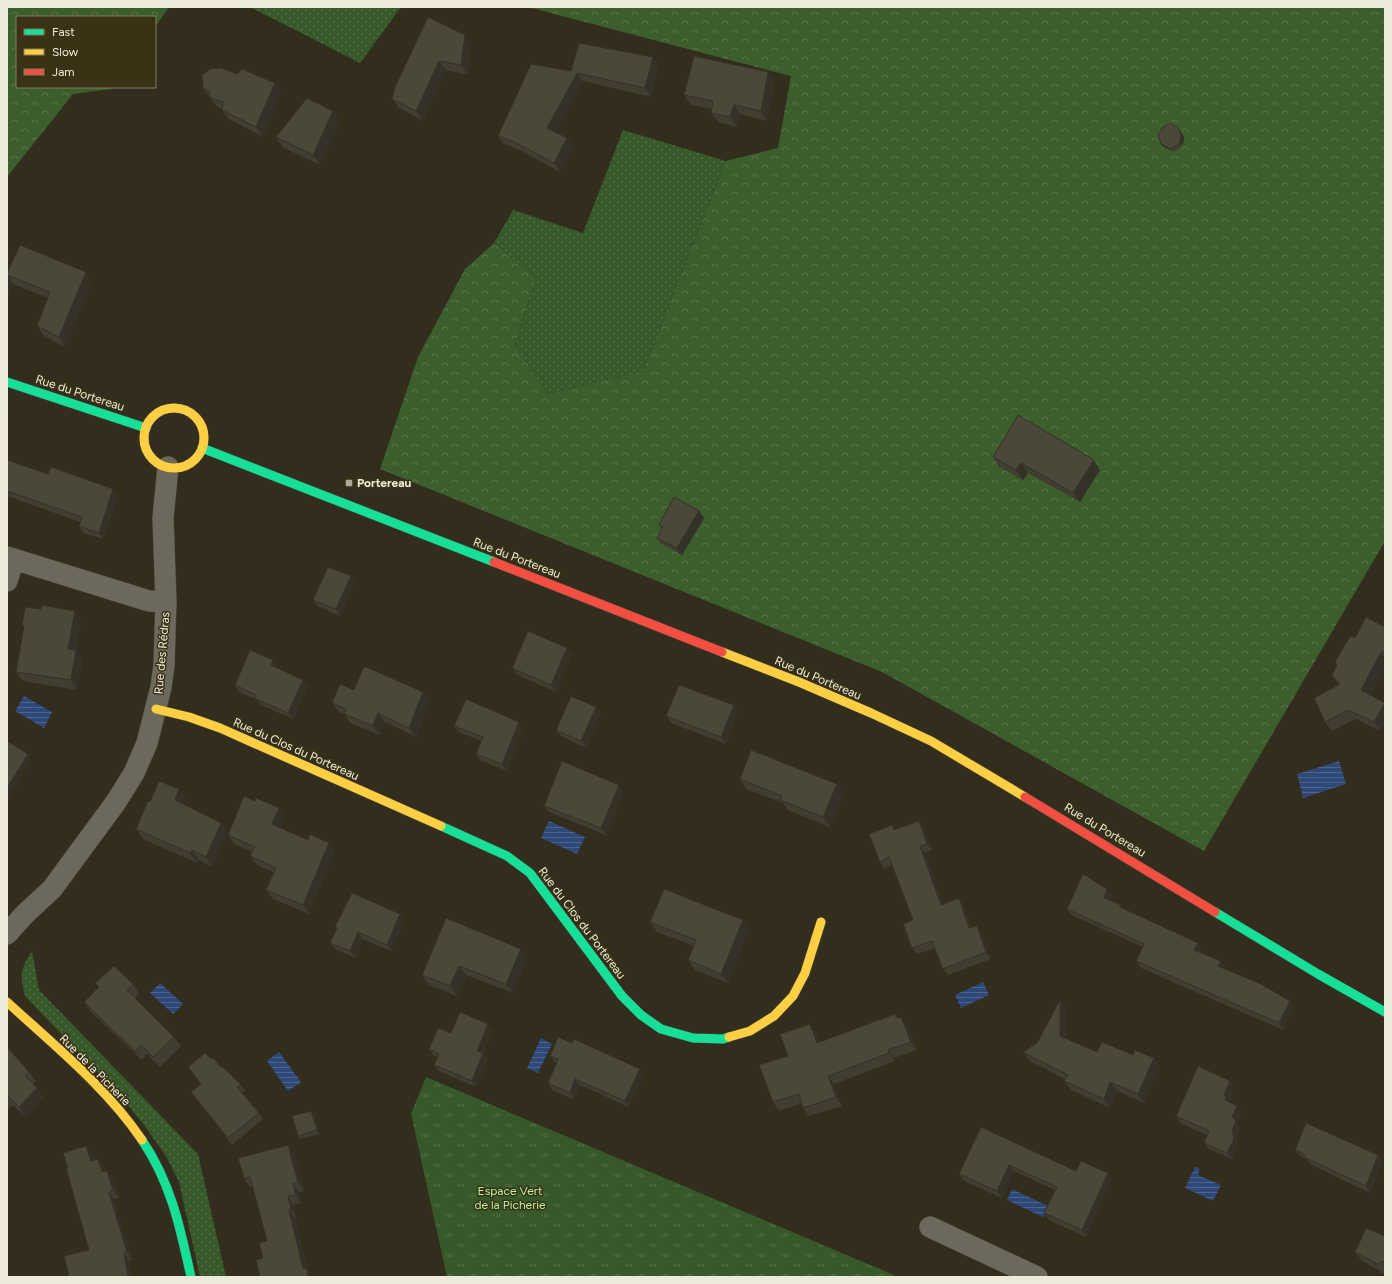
<svg xmlns="http://www.w3.org/2000/svg" width="1392" height="1284" font-family="Figtree,sans-serif">
  <defs>
    <pattern id="grass-dots" width="8" height="8" patternUnits="userSpaceOnUse"><rect width="8" height="8" fill="#375828"/><path d="M2 2h.1M6 6h.1" fill="none" stroke="#547047" stroke-width="1.8" stroke-linecap="round"/></pattern>
    <pattern id="forest-crowns" width="20" height="18" patternUnits="userSpaceOnUse"><rect width="20" height="18" fill="#3c5e2c"/><path d="M2 6a3 3 0 1 1 6 0M12 15a3 3 0 1 1 6 0" fill="none" stroke="#58754a"/></pattern>
    <pattern id="park-tufts" width="24" height="20" patternUnits="userSpaceOnUse"><rect width="24" height="20" fill="#375828"/><path d="M3 7l-1-3M5 7V3M7 7l1-3M15 17l-1-3M17 17v-4M19 17l1-3" fill="none" stroke="#547047"/></pattern>
    <pattern id="water-rules" width="6" height="5" patternUnits="userSpaceOnUse"><rect width="6" height="5" fill="#2e4878"/><path d="M0 2.5h6" fill="none" stroke="#4d638b"/></pattern>
  </defs>
  <rect width="100%" height="100%" fill="#322d1d"/>
  <path fill="url(#grass-dots)" d="M250 7H401L360 63Z
    M623 130 726 161 643 371 548 394 515 345 536 278 494 243 513 210 583 233Z
    M32 951 39 990 198 1154 226 1277H200L179 1182 166 1156 144 1125 123 1099 25 996C19 975 21 968 32 951Z"/>
  <path fill="url(#forest-crowns)" d="M7 7H169L155 27V17H17V87H113L111 89 73 94 7 177Z
    M528 7H1385V541L1204 851 882 672 380 469 418 357 465 269 494 243 536 278 515 345 548 394 643 371 726 161 778 148 791 76Z"/>
  <path fill="url(#park-tufts)" d="M426 1077 894 1275 893 1277H447L411 1114Z"/>
  <path fill="url(#water-rules)" d="M24 696 52 712 44 728 15 711Z
    M1339 761 1346 784 1303 798 1297 774Z
    M549 821 585 837 577 854 541 838Z
    M983 982 989 995 961 1008 955 995Z
    M160 983 183 1004 173 1014 150 993Z
    M541 1038 552 1044 538 1073 527 1068Z
    M279 1052 301 1082 288 1091 267 1061Z
    M1195 1167 1200 1169 1198 1175 1221 1185 1213 1201 1185 1188Z
    M1012 1189 1048 1206 1043 1217 1007 1200Z"/>
  <g fill="none" stroke-linecap="round" stroke-linejoin="round">
    <defs>
      <path id="street" d="M7 557 149 601 166 602
        M7 581 14 559
        M7 934 25 914 52 889 116 802 134 773 147 743 161 687 164 665 166 602 163 518 168 467
        M930 1227 1037 1277"/>
      <path id="fast" d="M7 382 146 428
        M202 448 494 562
        M441 826 507 856 530 873 622 996 641 1015 661 1029 693 1038 723 1039 729 1037
        M1215 912 1318 974 1385 1012
        M142 1140C171 1183 180 1227 191 1277"/>
      <path id="slow" d="M144 438a30 30 0 1 1 60 0a30 30 0 1 1-60 0Z
        M722 652 799 682 871 713 931 741 1025 797
        M156 709 189 717 220 728 441 826
        M7 1002C54 1045 106 1087 142 1140
        M729 1037 750 1031 774 1016 793 996 805 973 821 922"/>
      <path id="jam" d="M494 562 722 652
        M1025 797 1215 912"/>
    </defs>
    <use href="#street" stroke="#4c483b" stroke-width="22"/>
    <use href="#fast" stroke="#4c483b" stroke-width="10"/>
    <use href="#slow" stroke="#4c483b" stroke-width="10"/>
    <use href="#jam" stroke="#4c483b" stroke-width="10"/>
    <use href="#street" stroke="#6b685c" stroke-width="21"/>
    <use href="#fast" stroke="#16e098" stroke-width="9"/>
    <use href="#slow" stroke="#ffcf43" stroke-width="9"/>
    <use href="#jam" stroke="#f24e42" stroke-width="9"/>
  </g>
  <path fill="#403e31" d="M428 17 471 44 468 75 446 70 423 121 399 108 392 99Z
    M658 66 651 97 583 81 555 132 567 138 573 146 560 172 520 150 504 144 498 136 571 71Z
    M768 72 775 81 767 121 740 114 737 127 718 122 711 113 712 109 691 105 684 95Z
    M203 88 282 92 263 137 229 119 222 110V109L216 106Z
    M333 111 340 121 320 165 282 147 276 137Z
    M1181 131 1184 137 1183 145 1173 152 1163 147 1161 144Z
    M7 273 92 282 65 347 44 336 37 326 48 298 13 284 7 275Z
    M993 457 1100 470 1080 502 1028 473 1023 480 999 467Z
    M7 460 48 474 113 489 118 496 103 539 83 533 79 526 80 522 10 497 8 504 7 503Z
    M704 518 682 555 661 544 657 538 662 529 659 525Z
    M355 583 340 616 318 606 313 600Z
    M81 620 76 651 82 660 77 690 23 681 16 672 24 628 22 625Z
    M1385 627V666L1370 695 1381 731 1355 719 1332 731 1325 722 1339 685 1332 675 1337 665 1355 638Z
    M572 655 556 692 517 675 512 668Z
    M277 666V668L308 686 293 719 261 705 257 700 239 692 235 685Z
    M354 690 423 692 430 702 416 737 385 722 380 735 350 723 345 715 339 712 332 703Z
    M734 705 738 712 726 744 671 723 666 716Z
    M596 707 601 713 586 748 561 736 556 730Z
    M454 726 524 728 507 771 480 760 476 754 481 741 459 732Z
    M740 779 837 784 844 794 830 827 787 810 783 803 746 789Z
    M179 789 185 799 183 805 221 823 227 833 212 867 199 860 197 863 143 839 136 829 150 802Z
    M624 792 606 835 549 812 544 806Z
    M285 817 280 828 308 840 329 843 335 852 309 914 273 899 266 890 274 873 257 865 250 856 252 852 234 844 228 835Z
    M923 827 932 850 925 853 943 904 959 898 963 904 971 927 977 926 981 932 991 959 948 975 943 969 935 948 917 954 912 948 913 920 892 865 884 869 880 862 895 829Z
    M1107 889 1112 895 1110 900 1121 905 1123 909 1202 950 1201 952 1225 967V969L1294 1008 1283 1030 1141 968 1136 961 1143 947 1071 915 1067 909Z
    M400 914 404 920 391 951 362 939 355 958 335 949 330 943 337 929 335 927Z
    M650 922 749 929 728 983 695 970 688 960 694 946 657 932Z
    M521 949 527 959 513 993 466 975 457 996 429 985 422 975Z
    M95 983 133 984 139 994 135 998 174 1037 181 1046 160 1067 147 1054 142 1060 91 1012 84 1002 98 987Z
    M1060 1000 1066 1009V1039L1097 1052 1160 1067 1144 1103 1117 1091 1110 1108 1071 1090 1064 1081 1065 1079 1030 1061 1023 1052 1037 1043Z
    M895 1014 898 1018 907 1025 917 1050 894 1058 895 1061 834 1084 842 1106 809 1116 803 1108 802 1103 779 1111 773 1102 816 1032 820 1042Z
    M493 1031 483 1053 488 1060 476 1087 439 1071 434 1065 438 1057 434 1056 429 1049 451 1033Z
    M7 1047 29 1072 36 1081 33 1084 37 1088 44 1097 26 1117 13 1105 9 1109 7 1108Z
    M550 1056 644 1076 629 1107 580 1085 574 1100 552 1090 548 1083 557 1063 555 1062Z
    M211 1059 241 1085 245 1091 242 1092 259 1113 263 1119 232 1145 191 1092 201 1084 188 1067Z
    M1235 1087 1229 1100 1230 1103 1242 1112 1237 1123 1240 1128 1237 1137 1238 1145 1232 1159 1209 1149 1204 1143 1207 1135 1180 1123 1176 1116Z
    M311 1111 314 1114 319 1134 300 1139 298 1136Z
    M981 1127 1076 1171 1108 1173 1112 1179 1086 1237 1049 1220 1044 1213 1055 1190 1014 1171 1002 1198 964 1181 959 1174Z
    M86 1146 92 1154 94 1160 98 1159 103 1167 105 1171 112 1178 119 1198 114 1199 132 1260 129 1261 132 1277H69L89 1250 68 1168Z
    M1295 1150 1382 1162 1370 1193 1310 1164 1308 1160 1300 1156Z
    M294 1154 304 1191 299 1192 301 1203 293 1205 297 1218H295L307 1269 263 1258 267 1241 253 1186 250 1187 244 1178Z
    M1385 1236V1273L1382 1274 1379 1270 1362 1261 1355 1252Z"/>
  <path fill="#343228" d="M465 35 471 44 468 75 461 65Z
    M653 57 658 66 651 97 645 88Z
    M439 61 446 70 423 121 416 111Z
    M768 72 775 81 767 121 761 111Z
    M577 73 583 81 553 137 547 128Z
    M275 83 282 92 263 137 256 127Z
    M734 105 740 114 737 127 730 117Z
    M333 111 340 121 320 165 313 155Z
    M1178 128 1184 137 1183 145 1180 142Z
    M567 138 573 146 560 172 554 163Z
    M86 272 92 282 65 347 59 337Z
    M9 278 13 284 7 299V282Z
    M1094 460 1100 470 1080 502 1073 493Z
    M1021 463 1028 473 1023 480 1016 470Z
    M113 489 118 496 103 539 99 533Z
    M7 492 10 497 8 504 7 502Z
    M699 511 704 518 682 555 677 548Z
    M351 576 355 583 340 616 336 609Z
    M75 611 81 620 76 651 82 660 77 690 71 680 68 649Z
    M567 648 572 655 556 692 551 685Z
    M1381 652 1385 658V666L1367 700 1361 690Z
    M273 660 277 666 275 672 271 665Z
    M303 680 308 686 293 719 288 713Z
    M423 692 430 702 416 737 409 728Z
    M1385 703V724L1381 731 1374 722Z
    M734 705 738 712 726 744 721 737Z
    M596 707 601 713 586 748 581 741Z
    M378 713 385 722 380 735 373 726Z
    M519 722 524 728 507 771 502 764Z
    M28 754 32 760 7 802V788Z
    M837 784 844 794 830 827 823 817Z
    M619 785 624 792 606 835 601 828Z
    M179 789 185 799 181 810 175 800Z
    M279 808 285 817 278 833 272 824Z
    M919 821 923 827 932 850 927 844Z
    M221 823 227 833 212 867 206 857Z
    M329 843 335 852 309 914 303 905Z
    M920 846 925 853 946 911 941 905Z
    M192 850 199 860 197 863 190 853Z
    M1107 889 1112 895 1109 904 1104 898Z
    M959 898 963 904 974 935 969 928Z
    M400 914 404 920 391 951 387 945Z
    M743 920 749 929 728 983 721 974Z
    M977 926 981 932 991 959 986 952Z
    M358 932 362 939 355 958 350 951Z
    M1198 943 1202 950 1199 956 1194 950Z
    M521 949 527 959 513 993 506 984Z
    M1221 961 1225 967 1223 973 1218 966Z
    M459 966 466 975 457 996 450 986Z
    M1060 1000 1066 1009V1045L1060 1036Z
    M1290 1001 1294 1008 1283 1030 1279 1023Z
    M901 1017 907 1025 917 1050 911 1042Z
    M488 1024 493 1031 483 1053 488 1060 476 1087 472 1081 477 1051Z
    M810 1024 816 1032 823 1052 817 1043Z
    M888 1050 894 1058 895 1061 889 1053Z
    M1154 1058 1160 1067 1144 1103 1138 1094Z
    M640 1069 644 1076 629 1107 625 1101Z
    M828 1076 834 1084 842 1106 836 1097Z
    M575 1079 580 1085 574 1100 570 1093Z
    M1230 1081 1235 1087 1229 1100 1231 1103 1225 1100 1224 1095Z
    M1110 1082 1117 1091 1110 1108 1104 1099Z
    M37 1088 44 1097 26 1117 19 1107Z
    M1237 1106 1242 1112 1237 1123 1240 1128 1237 1137 1238 1145 1232 1159 1227 1153 1232 1130V1117Z
    M311 1111 314 1114 319 1134 317 1130Z
    M288 1145 294 1154 304 1191 298 1183Z
    M86 1146 92 1154 96 1169 91 1161Z
    M1378 1155 1382 1162 1370 1193 1366 1186Z
    M98 1159 103 1167 107 1180 102 1172Z
    M1009 1165 1014 1171 1002 1198 997 1191Z
    M107 1171 112 1178 119 1198 113 1190Z
    M1108 1173 1112 1179 1086 1237 1082 1230Z
    M293 1184 299 1192 301 1203 296 1195Z
    M109 1192 114 1199 132 1260 127 1252Z
    M288 1196 293 1205 297 1218 291 1209Z
    M289 1210 295 1218 307 1269 312 1277H308L303 1269Z
    M124 1253 129 1261 132 1277H128Z"/>
  <path fill="#4b4839" stroke="#343228" d="M428 17 465 35 461 65 439 61 416 111 392 99 395 87Z
    M579 43 653 57 645 88 577 73 547 128 567 138 554 163 514 142 498 136 531 64 571 71Z
    M694 56 768 72 761 111 734 105 730 117 711 113 713 101 684 95Z
    M221 68 237 74 242 69 275 83 256 127 222 110 223 102 209 97 210 92 203 88 202 75 210 69Z
    M307 98 333 111 313 155 276 137Z
    M1171 123 1178 128 1181 134 1180 142 1171 149 1161 144 1158 135 1163 127Z
    M20 245 86 272 59 337 37 326 50 292 7 275V273Z
    M1018 415 1094 460 1073 493 1021 463 1016 470 993 457Z
    M7 460 48 474 51 467 113 489 99 533 79 526 82 517 7 491Z
    M674 497 699 511 677 548 657 538 663 527 659 525Z
    M328 567 351 576 336 609 313 600Z
    M42 605 75 611 68 649 76 650 71 680 16 672 24 626 22 625 25 607 41 609Z
    M1366 617 1385 627V652H1381L1361 690 1385 703 1374 722 1348 710 1325 722 1314 698 1340 684 1332 675 1337 665 1335 662 1350 636 1355 638Z
    M528 631 567 648 551 685 512 668Z
    M250 650 273 660 271 665 303 680 288 713 256 699V695L235 685Z
    M364 666 423 692 409 728 378 713 373 726 344 714 346 709 332 703 340 684 354 690Z
    M679 685 734 705 721 737 666 716Z
    M571 696 596 707 581 741 556 730Z
    M466 699 519 722 502 764 476 754 483 737 454 726Z
    M7 741 28 754 7 788Z
    M751 750 837 784 823 817 780 800 782 796 740 779Z
    M562 761 619 785 601 828 544 806Z
    M159 781 179 789 175 800 221 823 206 857 192 850 190 853 136 829 148 801 150 802Z
    M244 796 255 801 256 798 279 808 272 824 308 840 310 834 329 843 303 905 266 890 276 868 250 856 255 847 228 835Z
    M919 821 927 844 920 846 941 905 959 898 969 928 977 926 986 952 943 969 932 941 912 948 903 924 913 920 889 857 880 862 869 834 892 825 894 830Z
    M1083 874 1107 889 1104 898 1121 905 1120 907 1198 943 1194 950 1221 961 1218 966 1261 984 1290 1001 1279 1023 1136 961 1144 944 1067 909Z
    M664 889 743 920 721 974 688 960 696 940 650 922Z
    M352 893 400 914 387 945 358 932 350 951 330 943 337 928 335 927Z
    M446 918 521 949 506 984 459 966 450 986 422 975Z
    M114 966 133 984 127 990 174 1037 153 1057 141 1045 135 1051 84 1002 99 987 95 983Z
    M1060 1000V1036L1097 1052 1102 1042 1133 1055 1135 1050 1154 1058 1138 1094 1110 1082 1104 1099 1064 1081 1068 1075 1023 1052 1037 1043Z
    M460 1012 488 1024 477 1051 483 1053 472 1081 434 1065 439 1054 429 1049 438 1028 451 1033Z
    M895 1014 897 1018 901 1017 911 1042 888 1050 889 1053 828 1076 836 1097 803 1108 799 1094 773 1102 759 1065 788 1056 780 1034 810 1024 817 1043Z
    M558 1037 572 1043 574 1039 640 1069 625 1101 575 1079 570 1093 548 1083 558 1059 550 1056Z
    M7 1047 29 1072 25 1076 37 1088 19 1107 7 1095Z
    M205 1053 211 1059 213 1058 221 1067H223L241 1085 237 1087 259 1113 228 1138 191 1092 201 1084 188 1067Z
    M1198 1066 1230 1081 1224 1095 1226 1097 1225 1100 1237 1106 1232 1117 1236 1121 1232 1130 1234 1139 1227 1153 1204 1143 1209 1131 1176 1116Z
    M311 1111 317 1130 298 1136 292 1116Z
    M1306 1123 1378 1155 1366 1186 1306 1158V1155L1295 1150Z
    M981 1127 1076 1171 1081 1161 1108 1173 1082 1230 1044 1213 1057 1187 1009 1165 997 1191 959 1174Z
    M288 1145 298 1183 293 1184 296 1195 288 1196 291 1209 289 1210 303 1269 307 1268 308 1277H260L256 1260 263 1258 259 1243 267 1241 250 1177 244 1178 238 1158Z
    M86 1146 91 1161 98 1159 102 1172 107 1171 113 1190 109 1192 127 1252 124 1253 128 1277H69L64 1256 89 1250 66 1168H68L63 1153Z
    M1366 1228 1385 1236V1261L1375 1265 1376 1263 1355 1252Z"/>
  <rect fill="#aca897" stroke="#3a3215" stroke-width="1.5" x="345" y="479" width="8" height="8" rx="2"/>
  <g text-anchor="middle" dominant-baseline="central" stroke-width="3" stroke-linejoin="round" paint-order="stroke">
    <g font-size="12" fill="#eeead9" stroke="#3a3215">
      <text transform="translate(80 393) rotate(18)">Rue du Portereau</text>
      <text transform="translate(517 558) rotate(21)">Rue du Portereau</text>
      <text transform="translate(162 653) rotate(-85)">Rue des Rédras</text>
      <text transform="translate(818 678) rotate(23)">Rue du Portereau</text>
      <text transform="translate(296 749) rotate(24)">Rue du Clos du Portereau</text>
      <text transform="translate(1105 830) rotate(31)">Rue du Portereau</text>
      <text transform="translate(582 923) rotate(53)">Rue du Clos du Portereau</text>
      <text transform="translate(95 1070) rotate(45)">Rue de la Picherie</text>
    </g>
    <g font-size="12" font-weight="bold" fill="#eeead9" stroke="#3a3215" text-anchor="start">
      <text x="357" y="483">Portereau</text>
    </g>
    <g font-size="12" fill="#b4f2a0" stroke="#3a3215">
      <text x="510" y="1191">Espace Vert<tspan x="510" dy="14">de la Picherie</tspan></text>
    </g>
  </g>
  <rect width="1392" height="1284" fill="none" stroke="#eeead9" stroke-width="16"/>
  <rect x="16" y="16" width="140" height="72" fill="#3a3215" stroke="#827c63"/>
  <rect x="24" y="29" width="20" height="6" fill="#16e098" stroke="#827c63"/>
  <text x="52" y="36" font-size="12" fill="#eeead9">Fast</text>
  <rect x="24" y="49" width="20" height="6" fill="#ffcf43" stroke="#827c63"/>
  <text x="52" y="56" font-size="12" fill="#eeead9">Slow</text>
  <rect x="24" y="69" width="20" height="6" fill="#f24e42" stroke="#827c63"/>
  <text x="52" y="76" font-size="12" fill="#eeead9">Jam</text>
</svg>
